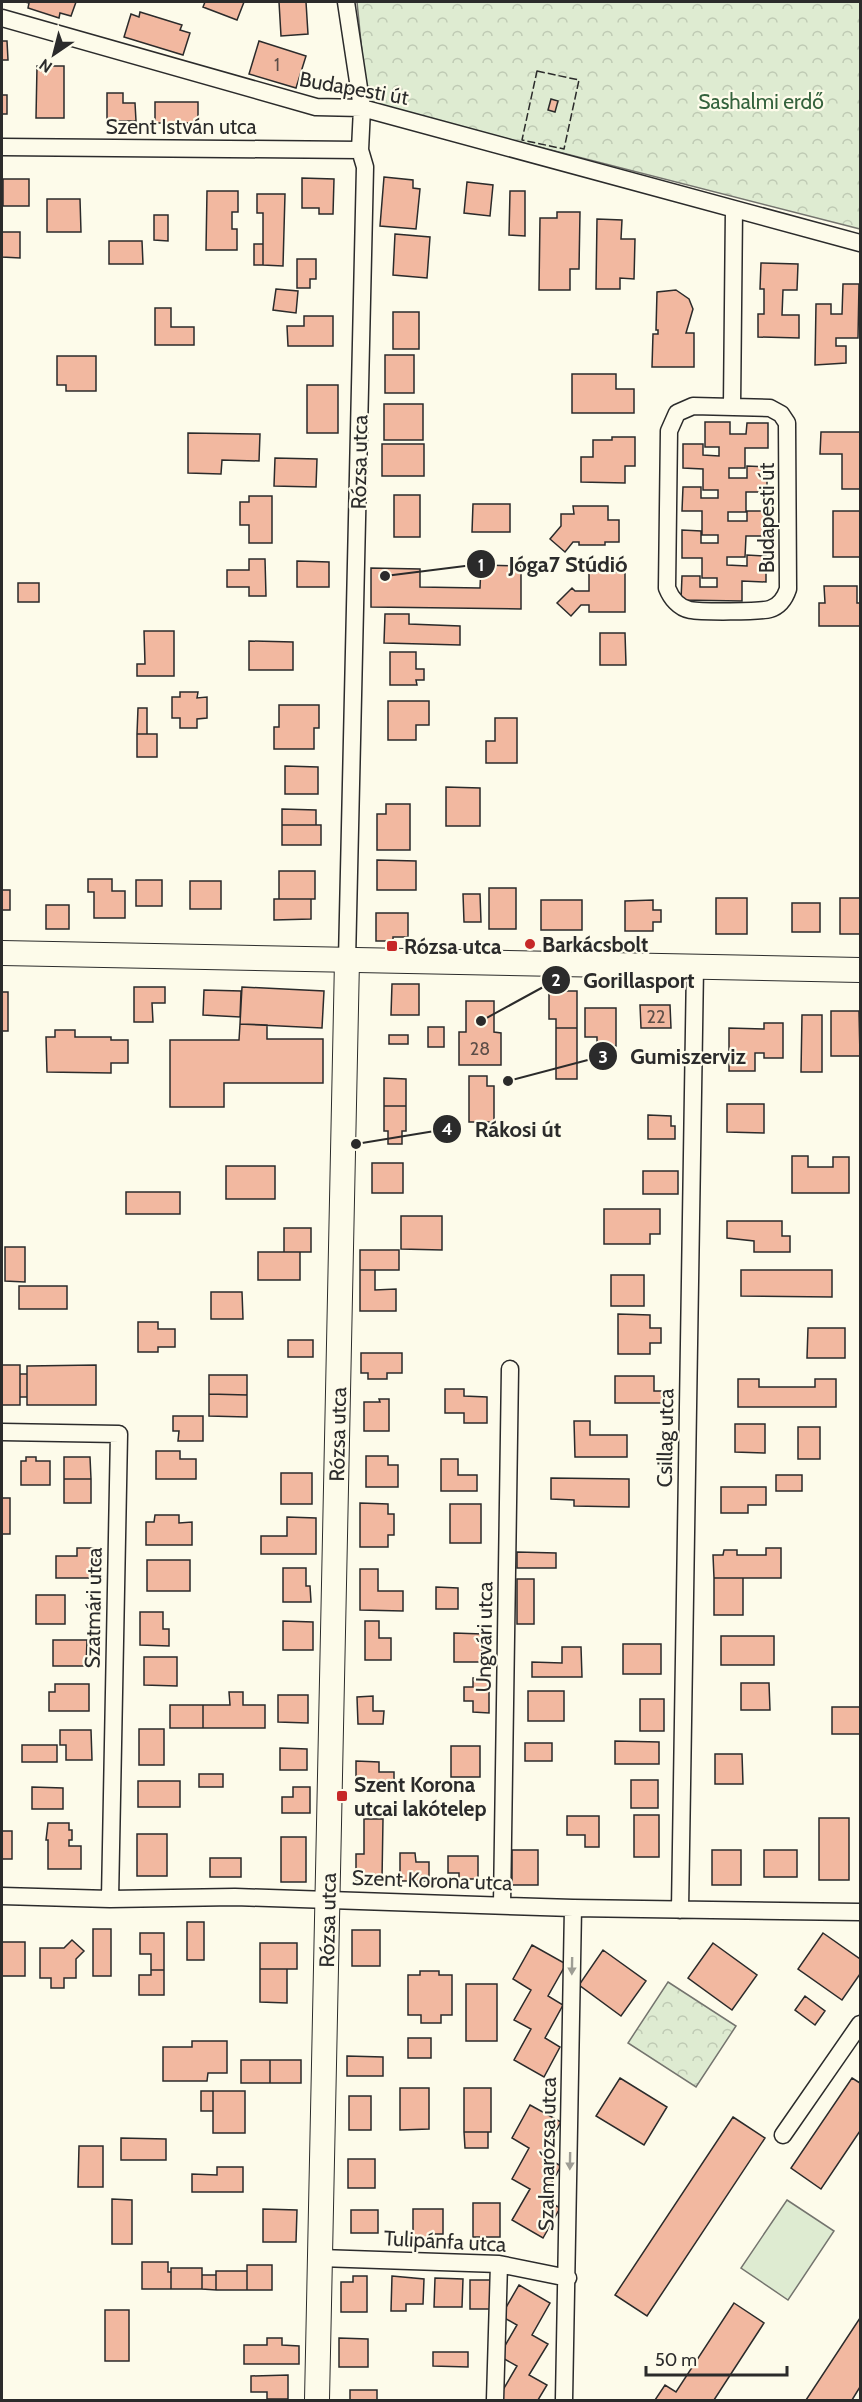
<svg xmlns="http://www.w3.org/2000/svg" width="862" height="2402" font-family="Cabin,sans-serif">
  <defs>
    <pattern id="park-crowns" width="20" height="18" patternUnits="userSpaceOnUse" patternTransform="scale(1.5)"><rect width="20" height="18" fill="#deebd1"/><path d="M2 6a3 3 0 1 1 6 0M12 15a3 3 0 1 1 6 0" fill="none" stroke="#bfcab4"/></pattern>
  </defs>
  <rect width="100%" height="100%" fill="#fdfbea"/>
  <path fill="url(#park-crowns)" stroke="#74746e" stroke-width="1.5" d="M357 2H860V229L367 103Z
    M668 1982 736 2026 696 2087 628 2043Z"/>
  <path fill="#deebd1" stroke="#74746e" stroke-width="1.5" d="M787 2200 834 2231 788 2300 741 2268Z"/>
  <path fill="#f2b8a0" stroke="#2b2b2b" stroke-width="1.5" d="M25 2H76L71 16 60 13 59 18 28 8 29 3Z
    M205 2H244L237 20 203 7Z
    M279 2H306L308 34 281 36Z
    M140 12 182 25 180 30 190 33 183 55 124 37 131 14 139 17Z
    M2 41H7L8 60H2Z
    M259 41 306 56 296 88 249 74Z
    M37 66H64V118H36Z
    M107 93H123V103H135L136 121H107Z
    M2 95H7V114H2Z
    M551 99 558 101 555 112 548 110Z
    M155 102H198V123H155Z
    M384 177 413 180V188L420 189 416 229 380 226Z
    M302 178 334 179 333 214H319V208H302Z
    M3 179H29V206H3Z
    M467 182 493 185 490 216 464 213Z
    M207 191H238V212H232V229H237V250H206Z
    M510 191H525V236L509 235Z
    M257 194H285L283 266 263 265V213H257Z
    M47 199H80L81 232H47Z
    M557 212H580L579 269H570V290H539L540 218H557Z
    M154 215H168V241L154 240Z
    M597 219 622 220 621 239H635L634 279 620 278V289H596Z
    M2 232H20V258L2 257Z
    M395 234 430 237 427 278 393 275Z
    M109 241H142L143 264H109Z
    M254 244H263V265H254Z
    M297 259H316V279H310V288H297Z
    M761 263 798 264 797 290H783L782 315H799V338L758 337V314H764V289H760Z
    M843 284H859L858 338H836V346H846V363L815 365 816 304H831V314H842Z
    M276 289 298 291 296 313 273 310Z
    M676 290 689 299 693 309 686 333H694V367H652L653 334H658V330H656L657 292Z
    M155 308H171V327H194V345H155Z
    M393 312H419V349H393Z
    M304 316H333V346H288L287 326H304Z
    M385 355H414V393H385Z
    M57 356H96V391H66V385H57Z
    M572 374H616V389H634V413H572Z
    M307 385H338V433H307Z
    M384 404H423V440H384Z
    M705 422H730V434H746L747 423H768V448H745V468H729V478H747V466L767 467V492H746V512H728V521H747V511H767L766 536H746L745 557H727V565L747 566V555L766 556V582L742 581V601L681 600 682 576H700V587H717V578H702V558H682V530L701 531V543H718V535H702V511H682L683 487H701V498H718V490H703V469L683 468V444H703V455L719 456V447H705Z
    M821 432H860V489H842V454H820Z
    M188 433 260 434 259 461 222 460 221 474 188 473Z
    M612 437H635V466H625V483L581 482V457H593V440H612Z
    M382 444H424V476H382Z
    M275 458 317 459 316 487 274 486Z
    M394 495H420V537H394Z
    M249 496H272V543H249V525H240V502H249Z
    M473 504H510V532H472Z
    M573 506H608V520H619V542H605V545H579V542H573L565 552 550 539 561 526V514H574Z
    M833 511H860V557H833Z
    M249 559H265L266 596H249V587H227V570H249Z
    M297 561 329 562V587H297Z
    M481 565 521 566V609L371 607V568L420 569V587L480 588Z
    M589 572H625V612H589V605H581L571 616 557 603 572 588 575 591H589Z
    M18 583H39V602H18Z
    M824 586H857V603H860V626H819V603H825Z
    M385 614H409V624L460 626V645L384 643Z
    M144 631H174V676H137V664H145Z
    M600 633H625L626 665H600Z
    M249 641 293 642V670H249Z
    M390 652H416V669H424V680H416L417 685H390Z
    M180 692H198L197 698 207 697V718L197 719V728H180V718H172V697H180Z
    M388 701H429V725H416V740H388Z
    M279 705H319V728H314V749H274V727H279Z
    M138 708H147V734H137Z
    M495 718H517V763H486V741H495Z
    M137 734H157V757H137Z
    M285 766 318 767V794H285Z
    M446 787 480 788V826H446Z
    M386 804H410V850H377V814H386Z
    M282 809 316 810V825H282Z
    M282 825H321V845H282Z
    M377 860 416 861V890H377Z
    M279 871H315V899H279Z
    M88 879H112V891H125V918H94V892H88Z
    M136 880H162V906H136Z
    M190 881H221V909H190Z
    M489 888H516V929H489Z
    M2 890H10V910H2Z
    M463 894H480L481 922H464Z
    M716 898H747V934H716Z
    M840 898H860V934H840Z
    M274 899H311V919L274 920Z
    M541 900H582V930H541Z
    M653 900V910H661V922H653V931H625V901Z
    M792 903H820V932H792Z
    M46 905H69V929H46Z
    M376 913H408V937H393V941H376Z
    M392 984H419V1015H391Z
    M134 987H165V1003H152L153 1022H134Z
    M242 987 324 991 322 1028 240 1024Z
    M204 990 241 991 240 1017 203 1015Z
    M549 991H577V1028H556V1019H549Z
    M2 992H8V1031H2Z
    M466 1001H494V1032L501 1033V1065H459V1032H466Z
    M640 1005H670L671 1028H641Z
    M585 1008H616V1046H597V1037H585Z
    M831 1011H859L860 1056H831Z
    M802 1015H822V1072H801Z
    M764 1023H783V1058H764V1053H755V1071H729V1028L764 1029Z
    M240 1024 267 1025V1039H323V1083H224V1107H170V1040H239Z
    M428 1027H444V1047H428Z
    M556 1028H577V1079H556Z
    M55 1030H75V1037H111V1040H128V1063H111V1073L47 1072 46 1037H55Z
    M389 1035H408V1044H389Z
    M469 1076H487V1086H494V1122H469Z
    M384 1078 406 1079V1106H384Z
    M727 1104H764V1133L727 1132Z
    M384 1106H406V1131H402V1144H388V1131H384Z
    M648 1115 671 1116V1126H675V1139H648Z
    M792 1156H808V1167H833V1157H849V1193H792Z
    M372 1163H403V1193H372Z
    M226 1166H275V1199H226Z
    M643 1171H678V1194H643Z
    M126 1192H180V1214H126Z
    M604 1209H660V1234H650V1244H604Z
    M401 1216H442V1250L401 1249Z
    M727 1221H782V1236H790V1252H754V1241L727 1238Z
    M284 1228H311V1252H284Z
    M5 1247H25V1282L5 1281Z
    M360 1250H399V1270H360Z
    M258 1252H300V1280H258Z
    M360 1270H375V1290L396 1289V1311H360Z
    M741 1270H832V1297L741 1296Z
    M611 1275H644V1306H611Z
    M19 1286H67V1309H19Z
    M211 1292H242L243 1319H211Z
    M618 1314 650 1315V1328H661V1343H650V1354H618Z
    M138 1322H158V1329H175V1347H158V1352H138Z
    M808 1328H845V1358H807Z
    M288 1340H313V1357H288Z
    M361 1353H402V1373H387V1379H368V1373H361Z
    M2 1365H20V1405H2Z
    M96 1365V1405H27V1366Z
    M20 1374H27V1397H20Z
    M209 1375H247V1395L209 1394Z
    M615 1376H654V1391H662V1403H615Z
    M738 1379H759V1387H815V1379H836V1407H738Z
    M445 1389H464V1396L487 1397V1423H464V1413H445Z
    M209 1394 247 1395V1417L209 1416Z
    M379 1399H389V1431H364V1402H380Z
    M173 1416H203V1441H178L179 1431H173Z
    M574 1421H590V1435H627V1457H575Z
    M735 1424H765V1453L735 1452Z
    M798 1427H820V1459H798Z
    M156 1451H180V1459H196V1479H156Z
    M366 1456H388V1465H398V1487H366Z
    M26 1457H36V1461H50V1485H21V1461H26Z
    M64 1457H90L91 1479H64Z
    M441 1459H458V1475H477V1491H441Z
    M281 1473H312V1504H281Z
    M776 1475H802V1491H776Z
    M551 1478 629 1479V1507L574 1506V1500L551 1499Z
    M64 1479H91V1503H64Z
    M721 1487H766V1505H748V1513H721Z
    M2 1498H10V1534H2Z
    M360 1503 388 1504V1514H394V1535H388V1547H360Z
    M450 1504H481V1543H450Z
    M155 1515H179V1523L192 1522V1545H146V1522H154Z
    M287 1517 316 1518V1554H261V1536H287Z
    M77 1548H96V1578H56V1556H77Z
    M766 1548H781V1578H714L713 1555H723L724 1550H737V1555H766Z
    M517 1552 556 1553V1568H517Z
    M147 1560H190V1591H147Z
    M283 1568H306V1586H310L311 1602H283Z
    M360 1569H378V1591H403V1611L360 1610Z
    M714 1578H743V1615H714Z
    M517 1579H534V1624H517Z
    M436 1587 458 1588V1609H436Z
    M36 1595H65V1624H36Z
    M140 1612H163V1629H169V1646L140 1645Z
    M283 1621 313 1622V1650H283Z
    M365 1621H379V1638H391V1660H365Z
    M454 1633 482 1634V1662H454Z
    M721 1636H774V1665H721Z
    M53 1640H87L86 1666H53Z
    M623 1644H661V1674H623Z
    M562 1647H581L582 1677H532V1662L562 1663Z
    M144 1657H177V1686L144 1685Z
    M473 1678H489V1713L473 1712V1701H464V1687H473Z
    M741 1683H769L770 1710H741Z
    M55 1684H89V1711H49V1692H55Z
    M528 1691H564V1721H528Z
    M229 1692H243V1705H265V1728H203V1705H230Z
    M278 1695H308V1723L278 1722Z
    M373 1696V1711H384L383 1724H358L357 1697Z
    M640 1699H664V1731H640Z
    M170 1705H203V1728H170Z
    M832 1707H860V1734H832Z
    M139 1729H164V1765H139Z
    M60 1730H91L92 1760H66V1745H60Z
    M615 1741 659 1742V1764H615Z
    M525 1743H552V1761H525Z
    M22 1745H57V1762H22Z
    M451 1746H480V1777H451Z
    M280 1748 307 1749V1770H280Z
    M715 1754H742L743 1784H715Z
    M356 1761 379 1762V1772H394V1781H356Z
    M199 1774H223V1787H199Z
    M631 1780H658V1808H631Z
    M138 1781H180V1807H138Z
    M32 1787 63 1788V1809H32Z
    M293 1787H310V1813H282V1797H293Z
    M634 1815H659V1857H634Z
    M567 1816H599V1847H585V1835H567Z
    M819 1818H849V1880H819Z
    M364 1819H383L382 1880H356V1854H364Z
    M48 1823H69V1830H72V1840H69V1846H81V1869H48V1840H46Z
    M2 1831H12V1859H2Z
    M137 1834H167V1876H137Z
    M281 1837H306V1882H281Z
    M512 1850H538V1885H512Z
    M712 1850H741V1885H712Z
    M764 1850H797V1877H764Z
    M400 1853H415L416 1862H429V1881H400Z
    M448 1856H478V1879H459V1873H448Z
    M210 1858H241V1877H210Z
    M187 1922H204V1960H187Z
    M93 1929H111V1976H93Z
    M352 1930H380V1966H352Z
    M140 1933H164V1970H151V1954H140Z
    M823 1933 860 1959V1974L842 2000 798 1969Z
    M72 1940 84 1951 76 1959V1978H64V1988H51V1978H40V1948H64Z
    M2 1942H25V1976H2Z
    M260 1943H297V1969H260Z
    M713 1943 757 1975 732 2010 688 1978Z
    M532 1945 566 1964 548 1996 563 2005 545 2038 560 2047 544 2077 514 2060 531 2029 514 2020 531 1990 513 1979Z
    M603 1950 646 1981 621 2016 579 1985Z
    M260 1969H287V2003L260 2002Z
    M151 1970H164V1995H139V1975H151Z
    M420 1971H439V1975H452V2015H441V2023H421V2015H408V1975H420Z
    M466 1984H497V2041H466Z
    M805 1996 825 2011 815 2025 795 2010Z
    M408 2038H431V2058H408Z
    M192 2041H227V2073H208L207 2081H163V2047H192Z
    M347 2056 383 2057V2076H347Z
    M241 2060H270V2083H241Z
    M270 2060H301V2083H270Z
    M620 2078 667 2107 644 2145 596 2116Z
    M852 2078 860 2083V2131L821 2189 791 2168Z
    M400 2088H429V2129L400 2130Z
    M464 2088H491V2132H464Z
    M201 2091H213V2111H201Z
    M213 2091H245V2133H213Z
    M349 2096H371V2130H349Z
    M530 2105 561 2122 542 2155 561 2166 543 2198 560 2208 543 2238 512 2220 530 2189 512 2179 529 2148 512 2138Z
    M733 2117 765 2138 647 2316 615 2295Z
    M464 2132H488V2148H465Z
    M121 2138 166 2139V2160H121Z
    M79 2146H103V2187H78Z
    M348 2159H375V2188H348Z
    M217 2167H243V2192H192V2174L217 2175Z
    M112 2199 132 2200V2244H112Z
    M473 2203H500V2237H473Z
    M263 2209 297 2210 296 2242H263Z
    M413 2209H443V2234H429L430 2238 413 2237Z
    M351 2210H378V2233H351Z
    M142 2262H168V2272H171V2289H142Z
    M247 2265H272V2290H247Z
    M171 2268H202V2289H171Z
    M216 2271H247V2290H216Z
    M202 2275H216V2290L202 2289Z
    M353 2276H367V2312H341V2282H353Z
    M392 2276 424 2279 423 2304H406V2311H391Z
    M435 2278 463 2279 462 2307H434Z
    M470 2280H496L495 2309H470Z
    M519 2285 550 2303 532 2335 548 2344 529 2375 547 2385 538 2400H497L517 2366 499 2356 517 2325 501 2316Z
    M734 2303 764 2323 714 2400H655L665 2385 676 2392Z
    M105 2310H129V2361H105Z
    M860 2318V2387L852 2400H806Z
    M267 2338H282V2345L299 2346V2364H244V2345H267Z
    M339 2338 368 2339V2367H339Z
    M433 2352H468V2367L433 2366Z
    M288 2375V2399H267V2392H251V2376Z
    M350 2390H377V2400H350Z"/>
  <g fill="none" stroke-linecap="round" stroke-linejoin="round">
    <defs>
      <path id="street" d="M346 2 362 108 360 150 365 167 347 960
        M2 18 316 107 362 108 860 243
        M2 147 360 150
        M693 406 770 408 781 414 787 423 788 589C785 598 780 606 770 609 760 612 701 612 690 610 679 608 671 598 667 588L669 431 677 413Z
        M732 406 734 209
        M2 1432 119 1434 110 1899
        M2 1896 110 1899 235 1897 573 1908 860 1912
        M502 1905 510 1369
        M680 1910 695 967
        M783 2135 860 2024
        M320 2258 499 2264 568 2278
        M495 2400 499 2264
        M564 2400 573 1908"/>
      <g id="secondary">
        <path d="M2 953 860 970"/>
        <path id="s1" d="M317 2400 347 960"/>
      </g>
    </defs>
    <use href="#street" stroke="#2b2b2b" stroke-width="19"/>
    <use href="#secondary" stroke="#2b2b2b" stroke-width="26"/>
    <use href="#street" stroke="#fdfbea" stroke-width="16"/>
    <use href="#secondary" stroke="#fdfbea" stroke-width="24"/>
    <path stroke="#2b2b2b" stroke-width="1.5" stroke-dasharray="8 3" stroke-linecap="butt" d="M537 71 579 80 564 149 522 140Z"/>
  </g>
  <defs><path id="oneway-solid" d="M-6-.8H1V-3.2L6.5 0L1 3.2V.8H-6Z" transform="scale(1.5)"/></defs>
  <g fill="#9e9d94">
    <use href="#oneway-solid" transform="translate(572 1966) rotate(91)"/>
    <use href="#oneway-solid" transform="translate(570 2161) rotate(91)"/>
  </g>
  <g fill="#c62828" stroke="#fdfbea" stroke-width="2">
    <circle cx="530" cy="944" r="6"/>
    <rect x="386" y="940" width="12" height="12" rx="3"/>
    <rect x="336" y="1790" width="12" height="12" rx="3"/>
  </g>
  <g text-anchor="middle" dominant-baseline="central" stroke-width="4.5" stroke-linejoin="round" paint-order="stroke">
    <g font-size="18" fill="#5d4e48">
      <text x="277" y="65">1</text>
      <text x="656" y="1017">22</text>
      <text x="480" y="1049">28</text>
    </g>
    <g font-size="21" fill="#2b2b2b" stroke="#fdfbea">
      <text transform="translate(354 88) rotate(10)">Budapesti út</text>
      <text x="181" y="126">Szent István utca</text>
      <text transform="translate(359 462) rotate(-89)">Rózsa utca</text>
      <text transform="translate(766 518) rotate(-90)">Budapesti út</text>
      <text stroke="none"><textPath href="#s1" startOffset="966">Rózsa utca</textPath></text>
      <text transform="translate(665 1438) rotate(-89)">Csillag utca</text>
      <text transform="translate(93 1608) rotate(-89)">Szatmári utca</text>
      <text transform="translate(484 1637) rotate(-89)">Ungvári utca</text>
      <text transform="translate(432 1880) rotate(2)">Szent Korona utca</text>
      <text stroke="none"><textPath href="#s1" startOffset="480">Rózsa utca</textPath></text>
      <text transform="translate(547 2154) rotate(-89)">Szalmarózsa utca</text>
      <text transform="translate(445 2241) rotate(3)">Tulipánfa utca</text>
    </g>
    <g font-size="21" fill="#34623c" stroke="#fdfbea">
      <text x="761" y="101">Sashalmi erdő</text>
    </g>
    <g font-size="21" font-weight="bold" fill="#2b2b2b" stroke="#fdfbea" text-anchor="start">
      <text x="542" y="944">Barkácsbolt</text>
      <text x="404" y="946">Rózsa utca</text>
      <text x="354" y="1784">Szent Korona<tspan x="354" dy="24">utcai lakótelep</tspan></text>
    </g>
  </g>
  <path fill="none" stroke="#2b2b2b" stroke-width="2" d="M385 576L481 564M481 1021L556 980M508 1081L603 1056M356 1144L447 1129"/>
  <g fill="#2b2b2b" stroke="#fdfbea" stroke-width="2">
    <circle cx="385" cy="576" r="6"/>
    <circle cx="481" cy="1021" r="6"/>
    <circle cx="508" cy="1081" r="6"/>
    <circle cx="356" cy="1144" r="6"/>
    <circle cx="481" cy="564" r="15"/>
    <circle cx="556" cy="980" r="15"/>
    <circle cx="603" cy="1056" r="15"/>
    <circle cx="447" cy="1129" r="15"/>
  </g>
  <g font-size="18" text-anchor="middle" font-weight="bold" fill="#fff">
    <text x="481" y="571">1</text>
    <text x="556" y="986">2</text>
    <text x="603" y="1063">3</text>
    <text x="447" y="1135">4</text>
  </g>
  <g font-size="22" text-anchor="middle" font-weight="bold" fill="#2b2b2b" stroke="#fdfbea" stroke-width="4.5" stroke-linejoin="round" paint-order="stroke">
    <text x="568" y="572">Jóga7 Stúdió</text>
    <text x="639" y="988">Gorillasport</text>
    <text x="688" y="1064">Gumiszerviz</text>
    <text x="518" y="1137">Rákosi út</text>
  </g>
  <rect width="862" height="2402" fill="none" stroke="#2b2b2b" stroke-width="6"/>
  <g transform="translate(54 54) rotate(215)" stroke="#fdfbea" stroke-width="4.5" paint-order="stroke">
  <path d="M0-4.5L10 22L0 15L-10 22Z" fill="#2b2b2b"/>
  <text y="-9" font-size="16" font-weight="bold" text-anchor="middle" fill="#2b2b2b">N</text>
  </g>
  <path d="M646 2366v9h141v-9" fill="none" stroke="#2b2b2b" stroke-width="3"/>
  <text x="655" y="2366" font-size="18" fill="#2b2b2b" stroke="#fdfbea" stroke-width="4.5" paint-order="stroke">50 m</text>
</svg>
